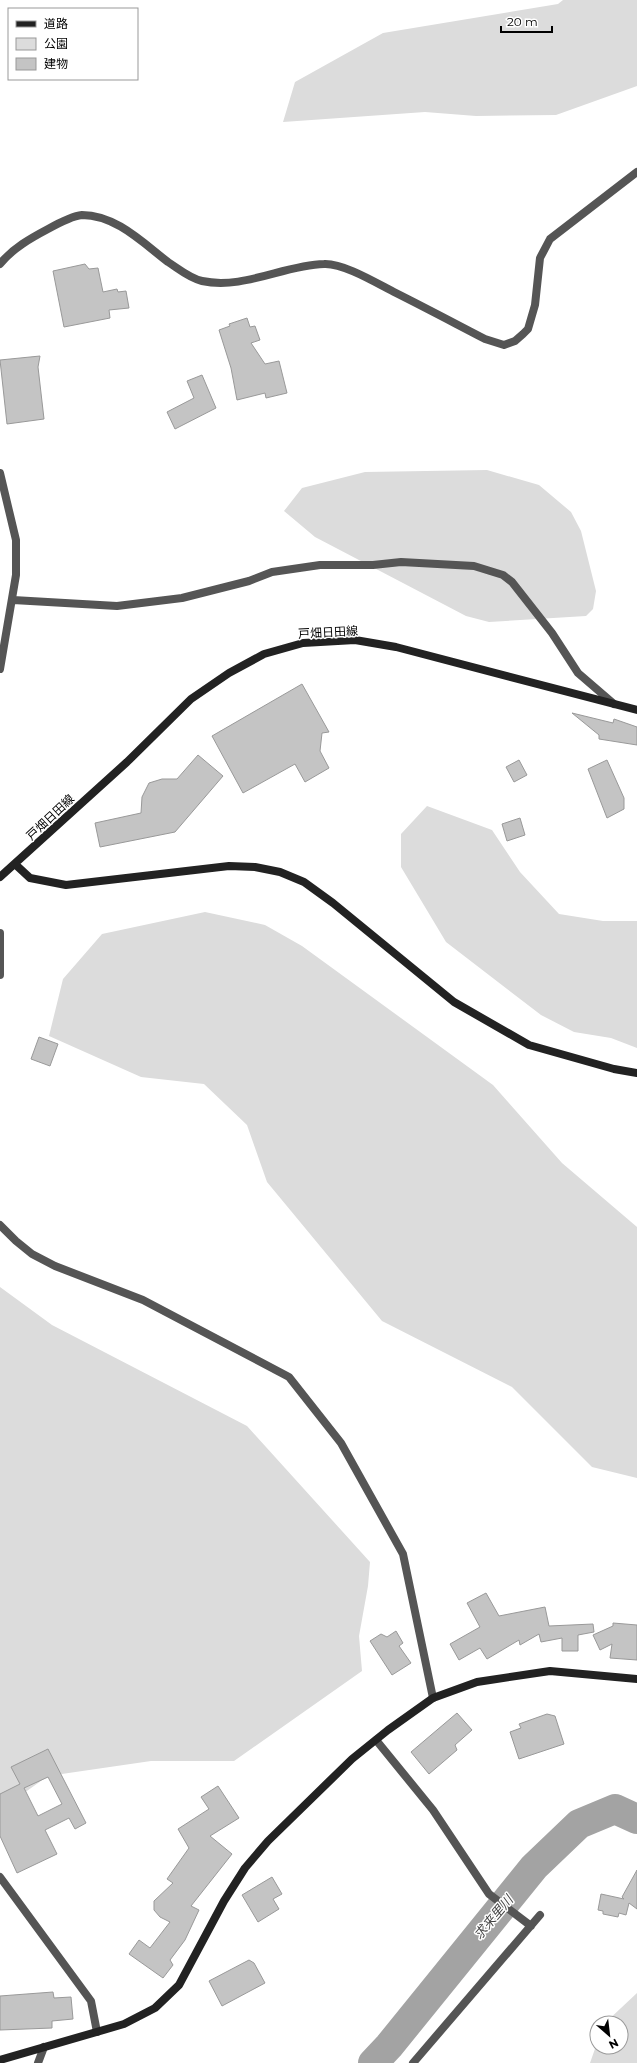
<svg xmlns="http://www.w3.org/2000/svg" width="637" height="2063" font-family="Montserrat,'Noto Sans JP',sans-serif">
  <rect width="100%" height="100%" fill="#fff"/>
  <path fill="#dcdcdc" d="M563 0H637V86L556 115 476 116 425 112 283 122 295 82 383 33 558 4Z
    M487 470 539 485 571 512 581 531 596 591 593 609 586 616 489 622 466 616 315 537 284 511 302 488 365 472Z
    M427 806 492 830 520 872 559 914 603 921H637V1048L611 1038 574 1032 541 1015 446 942 401 867V834Z
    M205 912 265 925 302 946 493 1085 562 1163 637 1227V1478L592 1467 512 1387 382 1321 267 1182 247 1125 204 1084 141 1077 49 1036 63 979 102 934Z
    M0 1287 52 1325 247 1426 370 1562 368 1586 359 1636 362 1671 234 1761H151L48 1776 0 1810Z
    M637 1993V2063H590L597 2043V2047H621V2023H605Z"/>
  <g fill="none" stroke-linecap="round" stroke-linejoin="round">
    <path stroke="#a3a3a3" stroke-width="30" d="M373 2063 389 2046 534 1867 579 1824 615 1809 637 1819"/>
  </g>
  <path fill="#c4c4c4" stroke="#999" fill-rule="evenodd" d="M85 264 89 269 98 268 103 292 117 289 118 292 126 291 129 308 109 310 110 318 64 327 53 271Z
    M247 318 250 327 255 326 260 340 251 343 265 364 279 361 287 393 266 398 265 393 237 400 231 368 219 330 230 326 229 324Z
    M40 356 38 367 44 419 7 424 0 360Z
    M202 375 216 408 175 429 167 412 194 398 187 381Z
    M302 684 329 732 322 733 320 751 329 768 305 782 295 764 243 793 212 736Z
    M572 713 613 723 614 719 637 727V745L599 739V735Z
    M198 755 223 776 175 832 100 847 95 823 141 813 142 797 149 783 162 779H177Z
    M519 760 527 775 514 782 506 767Z
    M607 760 624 798V809L607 818 588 769Z
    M520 818 525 835 507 841 502 824Z
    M39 1037 58 1044 50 1066 31 1059Z
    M486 1593 499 1616 545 1607 549 1626 593 1624 594 1632 578 1635V1651H562V1638L541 1642 539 1634 520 1645 519 1640 487 1659 480 1648 459 1660 450 1644 480 1627 467 1603Z
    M613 1623 637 1625V1660L610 1658 612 1644 600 1650 593 1635 613 1626Z
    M396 1631 403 1643 399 1646 411 1663 392 1675 370 1641 381 1634 387 1637Z
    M457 1713 472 1730 455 1745 457 1750 429 1774 411 1752Z
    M547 1714 555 1716 564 1744 519 1759 510 1732 521 1728 519 1724Z
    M48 1749 86 1823 75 1829 69 1818 45 1830 57 1854 17 1873 0 1836V1794L20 1784 11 1767ZM48 1777 62 1804 38 1816 24 1788Z
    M218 1786 239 1818 210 1836 232 1854 191 1906 199 1910 185 1940 170 1960 173 1965 163 1978 129 1954 139 1940 150 1948 170 1922 160 1917 154 1910V1901L173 1883 167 1879 189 1848 178 1829 209 1809 201 1797Z
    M637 1870V1909L629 1903 626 1915 619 1913 618 1917 603 1914V1911L598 1910 601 1894 624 1899 622 1897Z
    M272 1877 282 1894 273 1899 279 1909 258 1922 242 1895Z
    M249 1960 254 1963 265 1983 222 2006 209 1981Z
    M53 1992 54 1998 71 1997 73 2019 52 2021V2028L0 2030V1996Z"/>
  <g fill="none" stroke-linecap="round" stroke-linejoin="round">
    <path stroke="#555" stroke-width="8" d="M0 264C13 248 31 238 48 229 57 224 72 216 82 215 116 215 143 243 168 262 179 269 189 278 202 281 243 290 284 265 324 264 344 263 378 284 396 293 426 308 456 324 485 339L504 345 515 341 523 334 528 329 535 305 540 258 550 239 637 172
      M0 473 16 540V575L0 669
      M13 600 117 606 182 598 249 581 272 572 320 565H373L401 562 474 566 503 575 512 582 552 633 578 673 614 704
      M0 933V975
      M0 1225 16 1241 32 1254 55 1266 143 1300 289 1377 341 1443 403 1554 433 1698
      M376 1740 433 1810 489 1894 531 1926
      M0 1877 91 2001 97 2032
      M38 2063 44 2047
      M413 2063 540 1915"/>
    <path stroke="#222" stroke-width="8" d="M16 865 30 878 66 885 229 866 255 867 280 872 304 882 333 903 454 1002 529 1045 614 1069 637 1073
      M0 877 127 762 191 699 229 673 264 654 303 643 355 640 396 647 637 710
      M0 2060 124 2024 155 2008 179 1985 224 1901 245 1868 268 1841 352 1759 388 1730 433 1698 477 1682 550 1671 637 1679"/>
  </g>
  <g text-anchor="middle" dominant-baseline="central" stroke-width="3" stroke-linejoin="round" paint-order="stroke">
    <g font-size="12" fill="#000" stroke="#fff">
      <text transform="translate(328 632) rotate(-3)">戸畑日田線</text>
      <text transform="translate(50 817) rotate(-43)">戸畑日田線</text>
    </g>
    <g font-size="13" font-style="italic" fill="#444" stroke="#fff">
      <text transform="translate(493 1917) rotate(-50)">求来里川</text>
    </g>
  </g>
  <rect x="8" y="8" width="130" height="72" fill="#ffffff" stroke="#999999"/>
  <rect x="16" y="21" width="20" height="6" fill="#222222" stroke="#999999"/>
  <text x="44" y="28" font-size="12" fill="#000000">道路</text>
  <rect x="16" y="38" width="20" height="12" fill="#dcdcdc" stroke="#999999"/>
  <text x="44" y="48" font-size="12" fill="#000000">公園</text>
  <rect x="16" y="58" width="20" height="12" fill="#c4c4c4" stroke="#999999"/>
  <text x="44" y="68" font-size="12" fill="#000000">建物</text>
  <g transform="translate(609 2035) rotate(152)"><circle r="19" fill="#ffffff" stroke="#999999"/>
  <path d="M0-3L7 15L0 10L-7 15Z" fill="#000000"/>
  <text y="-6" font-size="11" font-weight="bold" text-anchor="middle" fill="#000000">N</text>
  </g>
  <path d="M501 26v6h51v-6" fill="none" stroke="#000000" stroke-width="2"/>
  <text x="507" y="26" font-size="12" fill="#000000" stroke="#ffffff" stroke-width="3" paint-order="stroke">20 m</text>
</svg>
